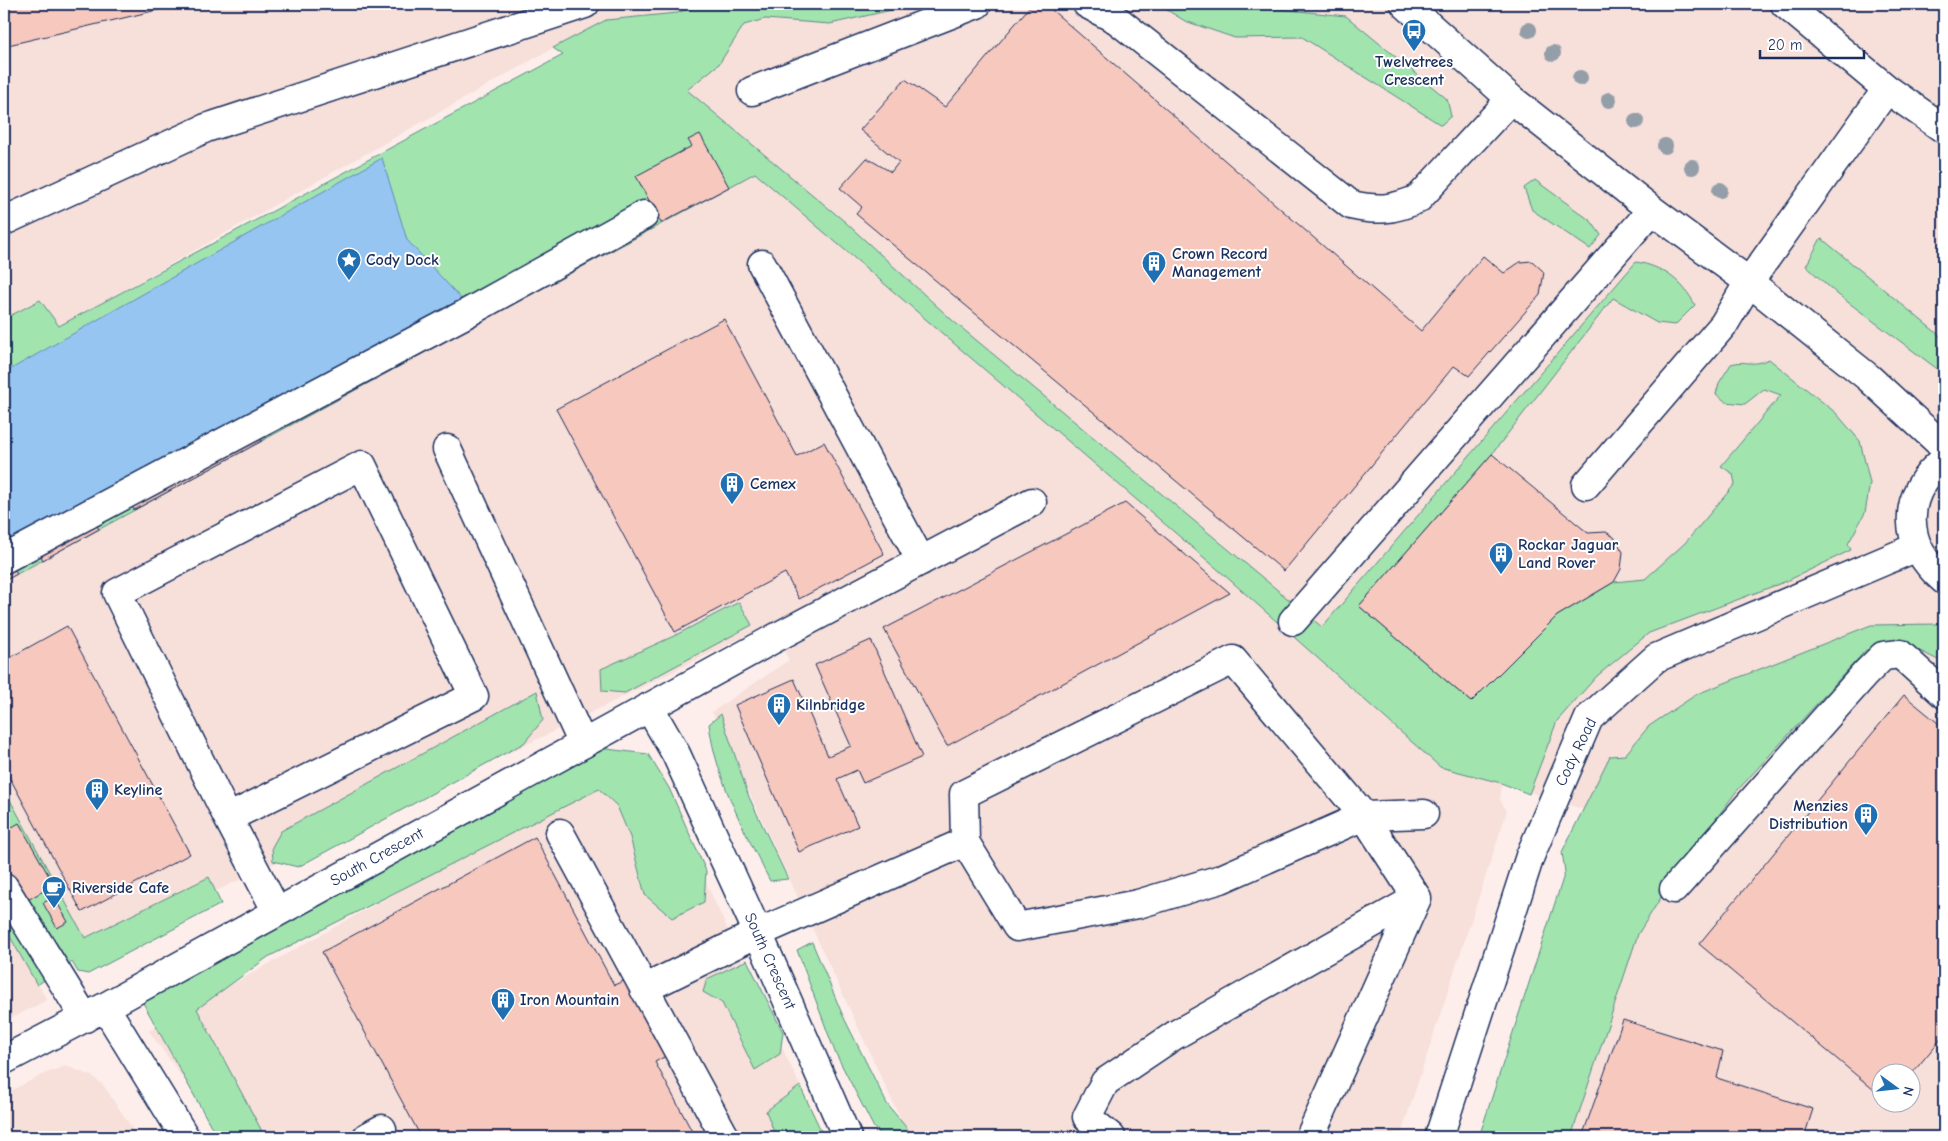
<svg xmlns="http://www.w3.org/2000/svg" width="1948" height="1141" font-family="'Comic Neue',sans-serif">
  <rect width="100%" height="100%" fill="#fdeeeb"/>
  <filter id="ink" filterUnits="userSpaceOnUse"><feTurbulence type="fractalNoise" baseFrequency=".02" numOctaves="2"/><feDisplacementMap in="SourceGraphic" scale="10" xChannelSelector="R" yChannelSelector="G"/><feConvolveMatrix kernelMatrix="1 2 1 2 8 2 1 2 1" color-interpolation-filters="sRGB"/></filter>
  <g filter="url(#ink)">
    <path fill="#f7dfda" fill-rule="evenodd" d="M4 4H1944V1137H1571L1638 934 1585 810 1502 783 1500 800 1507 811 1400 1137H909L712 712 789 660 769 624 544 736 91 950 4 789V581L754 172 588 31 553 48 59 327 40 300 4 319ZM1880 1074H1910V1104H1880Z
      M646 753 800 1086 766 1111 776 1137H225L149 1031Z
      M4 926 47 1000 4 1022Z
      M66 1066 92 1076 103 1085 138 1137H4V1088L12 1090 46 1073Z"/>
    <path fill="#a1e4ae" stroke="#5e8a86" d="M702 4H918L830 24 765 19 744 25 719 64 687 90 844 221 952 320 1322 627 1636 262C1662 266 1683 281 1695 305L1675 325 1657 323 1613 298 1492 454 1359 606 1471 702 1557 616 1614 582 1645 579 1685 543 1735 484 1733 474 1721 466 1781 395 1764 389 1745 404 1726 402 1716 394 1719 383 1731 364C1748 359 1750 368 1769 359L1836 413 1860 441 1870 483 1865 513 1848 544 1851 550 1787 581 1649 633 1597 676 1557 721 1529 794 1501 783 1440 767 1222 573 755 173 4 581V319L40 300 59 326 563 55 553 48 606 20 677 13Z
      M1157 4H1231L1346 16 1447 99 1451 116 1441 125 1302 37 1235 38 1185 21Z
      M1535 180 1591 221 1601 235 1590 249 1532 210 1524 188Z
      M1821 238 1944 339V374L1837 294 1806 266Z
      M1944 500V540C1939 525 1938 514 1944 500Z
      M739 602 752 625 625 693 602 691 601 669 674 636Z
      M1938 624 1944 625V663L1918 650H1866L1736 792 1680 867 1638 934 1571 1137H1479L1565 872 1562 852 1610 756 1625 755 1649 726 1697 694 1871 625Z
      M537 691 543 720 524 743 298 867 273 861 272 847 281 831Z
      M721 714 749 797 788 879 770 881C745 832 716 780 709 724Z
      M598 748 648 754 669 788 706 871 704 902 672 918 645 895 630 837 617 806 599 789 268 957 197 1009 265 1137H217L141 999Z
      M4 789 85 938 209 877 221 904 88 974 78 972 72 962 37 985 4 926Z
      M812 942 843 1016 887 1104 914 1137H884L874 1128 835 1052 797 950Z
      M747 960 783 1032 780 1054 755 1070 722 1003 703 992 707 979Z
      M800 1086 824 1137H776L766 1111Z"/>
    <path fill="#97c5f2" stroke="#6589b7" d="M382 158 407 240 466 304 4 552V373Z"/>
    <path fill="#f7c8bd" stroke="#1b2f5e" d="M4 4H183L4 46Z
      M1032 4H1045L1421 331 1483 256 1504 273 1520 262 1532 261 1544 272 1540 295 1469 376 1454 366 1284 571 856 214 862 207 840 188 867 158 891 172 899 162 860 130 905 79 945 107Z
      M700 134 729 187 661 223 636 176 692 146 688 140Z
      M724 319 797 456 824 442 884 554 799 599 785 573 675 632 556 409Z
      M256 430 262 441 134 510 128 499Z
      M1492 454 1588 533 1606 532 1614 537 1623 552 1621 569 1614 582 1557 616 1471 702 1359 606Z
      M1125 503 1230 593 947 746 884 629Z
      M93 519 99 529 43 560 37 548Z
      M12 564 17 574 4 581V568Z
      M67 626 190 854 82 912 4 767V661Z
      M871 640 922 757 863 783 857 770 837 779 858 826 799 852 735 705 794 679 828 756 851 746 815 665Z
      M1904 695 1944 728V1035L1910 1076V1074H1880V1095L1699 944Z
      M19 823 54 885 24 902 4 867V832Z
      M535 837 614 985 626 980 666 1056 655 1062 695 1137H421L322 952Z
      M54 897 68 922 57 928 43 903Z
      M1623 1020 1723 1051 1717 1078 1813 1109 1804 1137H1582Z"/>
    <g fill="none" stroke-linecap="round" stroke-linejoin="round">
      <defs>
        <path id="minor" d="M1087 4 1117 20 1351 205C1378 211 1392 210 1418 199L1511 99
          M1405 4 1511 99 1652 210 1749 282 1869 378 1944 447
          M1785 4 1887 89 1944 129
          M752 91 977 4
          M4 221 206 128 585 4
          M762 264 921 561
          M447 449 583 744
          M1944 460C1900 494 1902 545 1944 580
          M1586 485 1724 324 1749 282 1887 89
          M4 559 467 313 644 215
          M1293 621 1652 210
          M649 707 676 754 758 933 847 1137
          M228 818 474 696 362 465 117 593 228 818 277 912
          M560 833 725 1137
          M965 842 964 794 1233 660 1364 816 1417 898
          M4 887 85 1018
          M1674 889 1865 674 1883 656 1900 654 1944 694
          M644 989 758 933 965 842 1017 927 1138 904 1221 879 1364 816 1424 814
          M105 1007 185 1137
          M4 1060 105 1007 777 637 1032 502
          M367 1137 382 1129
          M1111 1137 1087 1117 1105 1082 1175 1035 1417 898
          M1310 1137 1417 898
          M1439 1137 1530 856 1589 718 1656 658 1917 547"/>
      </defs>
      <use href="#minor" stroke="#1b2f5e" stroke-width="31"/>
      <path stroke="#1b2f5e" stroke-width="3" stroke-dasharray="1 4" stroke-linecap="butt" d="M1940 399 1944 394"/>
      <use href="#minor" stroke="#fff" stroke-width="28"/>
    </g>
    <g fill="#939ea8">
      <circle cx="1529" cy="30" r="8"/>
      <circle cx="1553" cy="53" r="8"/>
      <circle cx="1580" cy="78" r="8"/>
      <circle cx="1609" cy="100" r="8"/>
      <circle cx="1636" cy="121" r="8"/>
      <circle cx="1665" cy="146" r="8"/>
      <circle cx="1692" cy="167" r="8"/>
      <circle cx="1720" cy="190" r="8"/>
    </g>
  </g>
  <defs>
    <symbol id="bus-pin" viewBox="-11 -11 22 30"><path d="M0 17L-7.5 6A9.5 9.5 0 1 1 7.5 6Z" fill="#1f6fb2" stroke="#fff"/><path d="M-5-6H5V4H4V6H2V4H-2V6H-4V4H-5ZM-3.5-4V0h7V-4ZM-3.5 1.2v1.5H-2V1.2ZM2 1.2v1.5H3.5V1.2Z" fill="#fff"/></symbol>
    <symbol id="sight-pin" viewBox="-11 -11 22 30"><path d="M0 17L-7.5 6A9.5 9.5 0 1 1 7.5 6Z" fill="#1f6fb2" stroke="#fff"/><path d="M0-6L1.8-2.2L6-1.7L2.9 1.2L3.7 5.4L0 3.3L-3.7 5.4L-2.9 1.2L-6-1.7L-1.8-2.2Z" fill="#fff"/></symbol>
    <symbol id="building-pin" viewBox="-11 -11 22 30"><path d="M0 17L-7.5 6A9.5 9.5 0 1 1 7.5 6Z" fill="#1f6fb2" stroke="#fff"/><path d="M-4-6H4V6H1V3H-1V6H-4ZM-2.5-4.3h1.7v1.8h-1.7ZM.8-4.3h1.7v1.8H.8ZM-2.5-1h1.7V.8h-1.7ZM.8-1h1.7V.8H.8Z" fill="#fff"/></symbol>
    <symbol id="cafe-pin" viewBox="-11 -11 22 30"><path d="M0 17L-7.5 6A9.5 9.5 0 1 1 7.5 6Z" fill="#1f6fb2" stroke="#fff"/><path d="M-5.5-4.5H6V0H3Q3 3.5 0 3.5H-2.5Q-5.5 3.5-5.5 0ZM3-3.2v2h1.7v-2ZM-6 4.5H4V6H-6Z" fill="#fff"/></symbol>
  </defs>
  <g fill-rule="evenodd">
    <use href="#bus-pin" x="1400" y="17" width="28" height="38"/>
    <use href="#sight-pin" x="335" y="246" width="28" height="38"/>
    <use href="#building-pin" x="1140" y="249" width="28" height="38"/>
    <use href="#building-pin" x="718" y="470" width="28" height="38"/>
    <use href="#building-pin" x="1487" y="540" width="28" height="38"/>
    <use href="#building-pin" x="765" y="691" width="28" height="38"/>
    <use href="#building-pin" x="83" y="776" width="28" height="38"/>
    <use href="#building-pin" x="1852" y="801" width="28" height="38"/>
    <use href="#cafe-pin" x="40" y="874" width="28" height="38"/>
    <use href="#building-pin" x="489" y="986" width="28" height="38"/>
  </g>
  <g text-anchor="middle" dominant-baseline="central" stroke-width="4" stroke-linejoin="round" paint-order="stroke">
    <g font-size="16" font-weight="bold" fill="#1b2f5e" stroke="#fff" text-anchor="start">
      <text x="1414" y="62" text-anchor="middle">Twelvetrees<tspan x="1414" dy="18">Crescent</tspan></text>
      <text x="1172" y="254">Crown Record<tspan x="1172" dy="18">Management</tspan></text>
      <text x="366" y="260">Cody Dock</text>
      <text x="750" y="484">Cemex</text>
      <text x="1518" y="545">Rockar Jaguar<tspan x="1518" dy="18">Land Rover</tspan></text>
      <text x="796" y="705">Kilnbridge</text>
      <text x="114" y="790">Keyline</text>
      <text x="1848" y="806" text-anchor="end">Menzies<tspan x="1848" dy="18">Distribution</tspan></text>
      <text x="72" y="888">Riverside Cafe</text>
      <text x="520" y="1000">Iron Mountain</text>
    </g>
    <g font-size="16" fill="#1b2f5e" stroke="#fff">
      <text transform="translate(1576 752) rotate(-64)">Cody Road</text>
      <text transform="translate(377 857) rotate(-29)">South Crescent</text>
      <text transform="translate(770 961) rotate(66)">South Crescent</text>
    </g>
  </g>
  <rect width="1948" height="1141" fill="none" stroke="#fff" stroke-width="20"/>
  <rect x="10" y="10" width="1928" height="1121" fill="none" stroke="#1b2f5e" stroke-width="2" filter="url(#ink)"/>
  <g transform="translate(1896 1088) rotate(105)"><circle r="24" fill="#ffffff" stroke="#a4acbf"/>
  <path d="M0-4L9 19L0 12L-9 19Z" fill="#1f6fb2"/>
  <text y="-8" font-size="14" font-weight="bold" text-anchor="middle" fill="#1b2f5e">N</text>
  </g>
  <path d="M1760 50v8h104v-8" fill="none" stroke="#1b2f5e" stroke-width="2.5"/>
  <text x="1768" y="50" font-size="15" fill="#1b2f5e" stroke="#ffffff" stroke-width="4" paint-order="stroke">20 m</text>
</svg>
